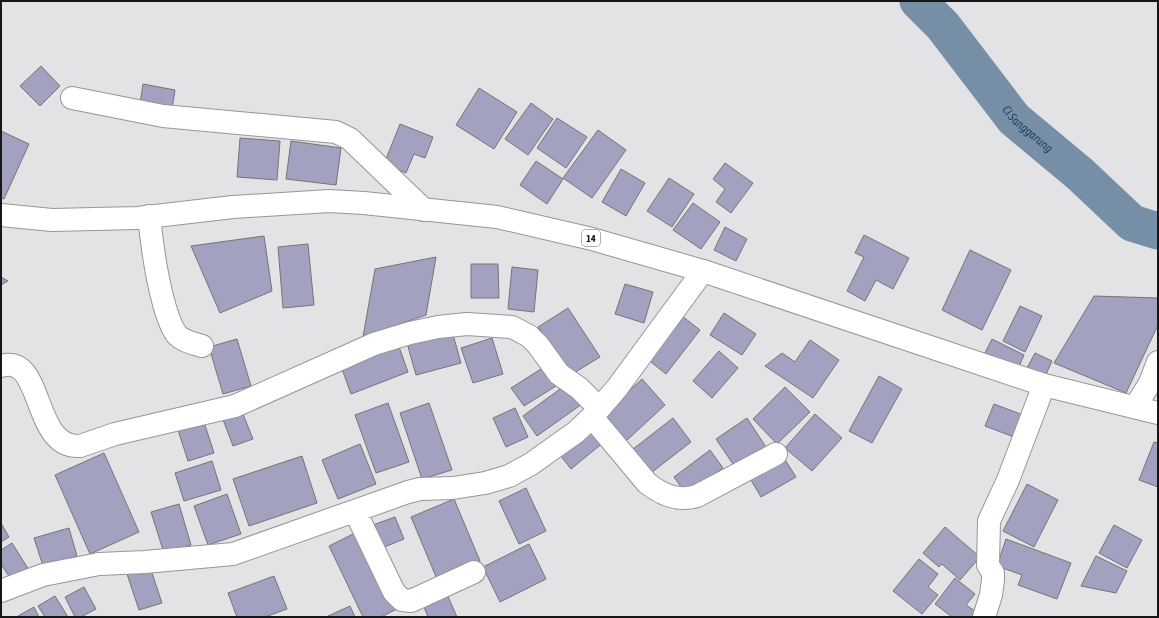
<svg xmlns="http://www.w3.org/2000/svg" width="1159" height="618" font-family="'Asap Condensed',sans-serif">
  <rect width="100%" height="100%" fill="#e3e3e6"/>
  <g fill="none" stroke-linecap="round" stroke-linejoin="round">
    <path stroke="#778fa6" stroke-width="37" id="s1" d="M918 1 943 26 1014 119 1080 174 1132 223 1158 231"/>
  </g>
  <path fill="#a2a1bf" stroke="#747477" d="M41 66 60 86 40 106 20 86Z
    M143 84 175 90 172 109 140 103Z
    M479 88 517 112 494 149 456 125Z
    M531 103 553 119 528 155 505 139Z
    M557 118 587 137 566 168 537 148Z
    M400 124 433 137 425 158 414 154 406 173 384 164Z
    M598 130 626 150 592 198 563 178Z
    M1 131 29 144 4 199 1 198Z
    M240 138 280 141 277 180 237 177Z
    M291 141 341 148 336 185 286 179Z
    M536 161 563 179 547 204 520 185Z
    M725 163 753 183 731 213 716 202 725 189 713 179Z
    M621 169 645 183 626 216 602 202Z
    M669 178 694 194 672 227 647 211Z
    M693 203 720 222 701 249 673 230Z
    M725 227 747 239 736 261 714 250Z
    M864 235 909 258 893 289 876 280 865 301 847 291 864 257 855 253Z
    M264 236 272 291 220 313 191 246Z
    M308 244 314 305 283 308 278 247Z
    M970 250 1011 270 982 330 942 310Z
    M436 257 426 315 363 337 375 269Z
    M471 264H498L499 298H471Z
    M512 267 538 270 534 312 508 309Z
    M1 277 8 281 1 285Z
    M625 284 653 292 644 323 615 314Z
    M1094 296 1158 298V325L1126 393 1054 363Z
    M1020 306 1042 316 1025 352 1003 341Z
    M568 308 600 357 569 376 538 327Z
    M724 313 756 334 742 355 710 335Z
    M682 316 700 330 666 374 646 358Z
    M452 331 461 363 416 375 407 343Z
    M492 338 503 374 473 383 461 348Z
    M237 339 251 386 223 394 209 347Z
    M992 339 1024 355 1017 371 984 355Z
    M810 340 839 360 813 398 765 366 782 353 795 362Z
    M398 344 408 372 351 394 341 366Z
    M719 351 738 368 712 398 693 381Z
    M1035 353 1052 361 1044 379 1026 370Z
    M544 367 556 386 524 406 511 388Z
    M879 376 902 389 872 443 849 431Z
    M642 379 665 405 625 442 601 417Z
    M567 384 582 404 537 436 523 416Z
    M785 387 810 412 777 444 753 419Z
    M388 403 409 462 376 473 355 415Z
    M429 403 452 470 422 479 400 413Z
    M994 404 1023 415 1014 437 985 426Z
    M515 408 528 437 506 447 493 418Z
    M241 409 253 439 233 446 222 417Z
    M815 414 842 438 812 471 785 448Z
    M673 418 691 442 647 476 628 453Z
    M747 418 766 447 735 467 716 439Z
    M204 422 214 453 188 461 178 430Z
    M590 425 604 442 571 469 557 451Z
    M1154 442 1158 443V487L1139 480Z
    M360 444 376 484 338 499 322 460Z
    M710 450 723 468 686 494 674 477Z
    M104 453 139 532 90 554 55 475Z
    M782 455 796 477 761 497 748 475Z
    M302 456 317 503 249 526 233 479Z
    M212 461 221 490 184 501 175 473Z
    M1027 484 1058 500 1034 547 1003 531Z
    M526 488 546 531 519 544 499 501Z
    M227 494 241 534 208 545 194 506Z
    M454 499 480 561 437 579 411 517Z
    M179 504 191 545 164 553 151 512Z
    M395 517 404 539 382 548 373 525Z
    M1 523 9 537 1 542Z
    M1114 525 1142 540 1127 568 1099 553Z
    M945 527 980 557 960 580 942 564 939 567 923 553Z
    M69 528 77 556 43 566 34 538Z
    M359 531 397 609 381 617H363L329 546Z
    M1006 539 1071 563 1057 599 1018 585 1022 575 997 566Z
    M12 543 29 570 12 581 1 564V550Z
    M529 544 546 579 500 602 483 567Z
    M1096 556 1127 571 1116 593 1081 586Z
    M919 559 938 574 928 587 938 595 922 614 893 591Z
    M150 567 162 603 139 610 127 574Z
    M274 576 287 609 265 617H237L228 593Z
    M955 578 975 594 966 605 978 613 975 617H952L935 604Z
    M84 587 96 609 81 617H75L65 597Z
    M446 592 457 617H428L422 602Z
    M55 596 68 617H45L38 606Z
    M350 606 355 617H328V616Z
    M34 607 39 617H19L18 616Z"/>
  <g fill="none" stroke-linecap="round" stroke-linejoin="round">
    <defs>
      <path id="street" d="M72 98 163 116 336 132 350 139 424 210
        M149 216C152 246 156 275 164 304 167 314 170 326 177 335 184 342 193 343 202 346
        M1 366C45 353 31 449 80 446L115 434 235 406 374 344 410 333 438 327 467 324 512 327 529 336 538 345 559 374 579 388 599 408
        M1135 407 1150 383 1158 362
        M592 417 647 483C662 495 678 502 697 496L776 454
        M355 511 394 592 402 600 411 601 474 572
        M1 591 43 575 99 564 145 562 233 554 408 492 420 489 453 488 485 483 509 476 531 464 576 432 592 417 617 388 703 271
        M984 617 991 595 993 580V573L988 565 989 521 1008 480 1044 385"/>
      <path id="highway" d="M1 215 52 220 138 218 233 207 329 201 364 203 497 217 592 239 703 271 1044 385 1158 413"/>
    </defs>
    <use href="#street" stroke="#969699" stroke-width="24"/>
    <use href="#highway" stroke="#969699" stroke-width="24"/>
    <use href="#street" stroke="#fff" stroke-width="22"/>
    <use href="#highway" stroke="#fff" stroke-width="22"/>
  </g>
  <g text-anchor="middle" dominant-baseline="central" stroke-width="3" stroke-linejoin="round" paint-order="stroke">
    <rect fill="#fff" stroke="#5d5d5d" stroke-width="1" x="582" y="230" width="18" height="16" rx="3"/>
    <g font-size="10" font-weight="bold" fill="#171718">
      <text x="591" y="238">14</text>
    </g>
    <g font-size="12" font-style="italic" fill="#194264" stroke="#fff">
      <text stroke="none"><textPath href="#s1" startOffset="169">Ci Sanggarung</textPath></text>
    </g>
  </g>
  <rect width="1159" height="618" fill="none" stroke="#171718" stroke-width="4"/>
</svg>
